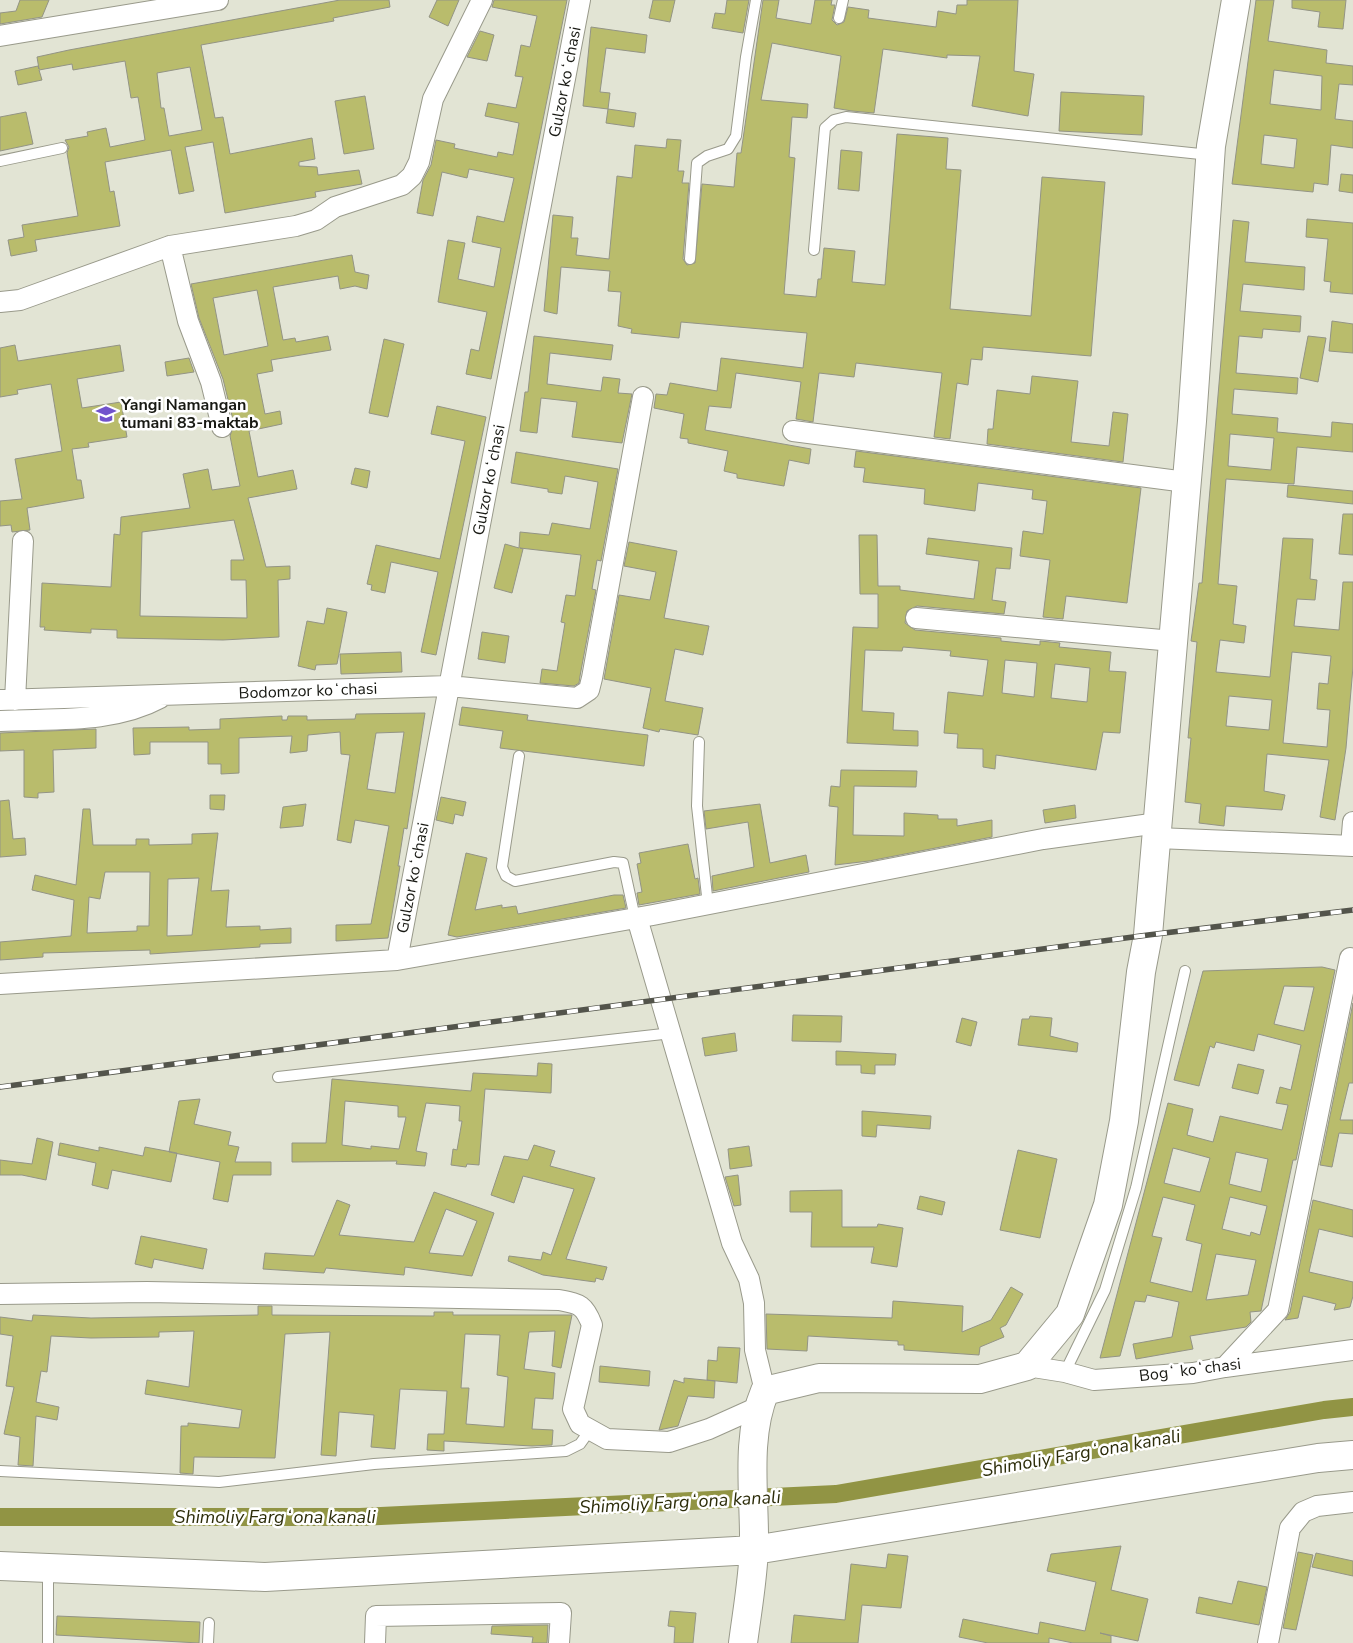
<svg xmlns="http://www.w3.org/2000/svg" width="1353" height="1643" font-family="'Nunito Sans',sans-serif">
  <rect width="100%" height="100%" fill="#e2e4d4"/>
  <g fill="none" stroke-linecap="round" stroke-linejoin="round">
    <path stroke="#919444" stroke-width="18" d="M0 1517H360L836 1494 1324 1410 1353 1407"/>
  </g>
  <path fill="#b9bc6c" stroke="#939485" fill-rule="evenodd" d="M20 0H49L42 17 0 24V13L16 11Z
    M340 0H389L390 7 333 18 334 21 201 45 215 118 223 117 230 154 312 138 315 159 299 162V166L317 167 318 175 359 170 362 184 315 192 316 197 225 213 213 142 185 147 194 191 179 194 171 150 105 162 110 192 114 191 120 226 35 240 37 251 11 256 8 240 24 237 22 225 78 216 67 153 69 147 65 140 88 136 87 132 106 128 110 147 145 140 138 97 131 98 125 61 73 70 72 64 39 70 42 80 18 85 15 71 38 66 39 69 37 57 69 50ZM190 67 202 130 169 136 164 108H161L157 73Z
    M437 0H459L448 26 429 17Z
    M494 0H567L491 379 466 374 471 349 479 351 487 312 438 302 448 240 465 243 458 279 494 287 501 248 472 242 477 216 504 222 514 178 469 169 467 178 442 172 433 216 417 213 423 180 431 165 436 140 455 144 454 148 497 157 498 152 513 155 519 123 485 116 488 103 516 108 523 77 515 76 521 45 530 47 537 16 492 7Z
    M653 0H675L670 22 649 18Z
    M727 0H749L743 33 712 28 715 13 725 14Z
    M763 0H779L776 18 811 24 815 0H832L831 5H835L832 20 837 25 844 22 848 7 869 10 868 18 936 27 938 11 956 14 957 5H967V0H1018L1014 71 1034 74 1028 116 972 106 980 56 947 55V58L883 49 874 113 852 111 834 108 841 56 772 43 761 100 808 104 807 118 792 117 789 157 795 158 784 294 816 297 818 279H821L824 248 855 251 852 282 885 285 897 134 948 138 946 169 961 170 950 309 1031 316 1042 177 1105 182 1091 356 983 347 982 360 971 359 968 385 957 383 950 439 934 437 942 373 856 363 854 377 819 373 813 422 796 419 801 382 736 373 731 408 709 406 705 430 811 449 809 464 789 460 784 486 737 478V474L724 471 728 451 688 443V439L680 438 684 414 654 408 656 394 667 395 670 383 717 391 721 358 803 368 807 333 681 322 679 338 631 333 632 329 618 326 621 292 608 291 610 271 561 267 557 314 544 311 553 215 573 217 571 238H578L576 255 609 259 617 176 632 178 635 145 666 148 667 139 681 140 678 171H684L682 183H689L683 259 687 265 695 263 702 184 734 187 737 153H741Z
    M1256 0H1274L1268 41 1327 50 1326 63 1353 66V85L1339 84 1335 119 1353 121V148L1331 145 1328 185 1314 183 1313 192 1232 184ZM1274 70 1322 76 1321 110 1270 104ZM1264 135 1297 139 1294 168 1261 164Z
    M1292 0H1346L1343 29 1318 27 1320 12 1292 8Z
    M591 27 647 35 645 53 606 48 600 92 610 93 608 109 583 106Z
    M480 31 494 35 487 61 467 57Z
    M1061 92 1144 96 1142 135 1059 131Z
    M365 96 374 149 344 154 335 101Z
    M608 109 636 113 634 127 606 123Z
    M26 112 33 144 0 151V117Z
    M841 150 862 152 859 191 838 189Z
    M1341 174 1353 175V193L1339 191Z
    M1307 219 1353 223V294L1330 292 1331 282 1324 281 1328 239 1306 237Z
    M1233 220 1249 222 1245 262 1305 267 1304 290 1243 284 1240 311 1301 316 1300 332 1263 329 1262 338 1239 336 1236 373 1298 378 1297 394 1234 389 1232 414 1278 418 1277 432 1331 437 1332 422 1353 424V452L1297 447 1294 484 1226 479 1218 584 1237 586 1233 624 1246 626 1244 643 1220 640 1216 672 1270 677 1283 538 1313 539 1310 579 1317 580 1315 600 1297 599 1294 626 1339 630 1343 582H1353V667L1346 748 1335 820 1320 817 1329 760 1267 754 1264 791 1285 795 1282 810 1226 806 1224 826 1199 823 1201 804 1185 802 1191 738H1188L1197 642 1191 641 1199 583H1202ZM1230 434 1274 438 1271 470 1228 466ZM1292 652 1331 656 1328 684 1319 683 1317 709 1330 710 1327 747 1283 743ZM1229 696 1272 700 1269 730 1226 726Z
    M352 255 355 272 369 275 367 289 355 286 340 289 338 276 273 287 283 340 295 338 296 342 328 336 331 350 271 360 273 371 257 374 265 414 280 411 282 424 249 431 258 477 293 470 297 489 248 498 266 567 290 566V579L278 580 279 637 223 640 117 638V630L91 629V633L74 632 44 630 45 627H40L42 583 111 587 114 534 120 535 121 517 190 508 183 474 208 469 212 490 240 486 230 436 234 424 223 379 199 318 191 284ZM257 290 268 346 224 355 213 298ZM234 520 244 560H231V580H246L247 618 140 616 142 532Z
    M1332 321 1353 324V353L1329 351Z
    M534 336 613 345 611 360 550 353 547 384 601 391 603 377 620 379 618 393 632 394 622 443 572 437 577 402 541 398 537 433 520 431 525 392H528Z
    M1308 336 1326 338 1318 382 1300 378Z
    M384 339 404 344 388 417 369 413Z
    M15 345 18 361 120 345 124 371 77 379 82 408 121 402 127 437 88 443 89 447 72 449 77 480H81L84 498 27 508 30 530 12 532 11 525 0 526V501L22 499 15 459 62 451 51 384 17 390 18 394 0 397V348Z
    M189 358 194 372 167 376 165 362Z
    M1032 376 1078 381 1071 442 1109 446 1113 412 1128 414 1123 462 987 444 988 429H993L997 390 1030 394Z
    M437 406 486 417 436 655 421 652 438 572 391 562 385 593 371 590 372 585 367 584 376 545 440 559 465 441 431 434Z
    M856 451 1141 488 1127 603 1066 596 1063 619 1043 617 1050 560 1020 556 1023 531 1043 534 1047 501 1032 499 1033 490 978 483 975 511 924 504 925 489 863 482 865 468 854 467Z
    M516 452 618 469 601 561 597 560 592 589 596 590 580 676 579 683 574 686 540 683 542 669 557 671 565 623 561 622 566 595 575 596 581 555 520 548 523 549 512 593 494 588 505 544 519 548 520 532 549 535 552 523 590 529 598 482 565 476 562 494 548 492V489L511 483Z
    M355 468 370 471 367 488 351 484Z
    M1288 485 1353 491V504L1287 497Z
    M1343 514H1353V555L1339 554Z
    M859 535H877L878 586H900V590L974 599 979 561 926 554 928 538 1012 548 1010 569 996 568 992 600 1006 602 1004 614 917 606 907 611 905 623 915 630 1001 638V641L1040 645V641L1060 643 1059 647 1111 652 1109 671 1126 672 1120 733 1103 732 1096 770 996 755 995 769 983 767V749L957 748 958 734 944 733 948 692 983 696 988 660 950 656 951 651 903 647 902 651 865 650 862 711 894 713 893 730 918 731V746L847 743 853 627 878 628V594H860ZM1005 660 1037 663 1034 697 1002 693ZM1055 664 1090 668 1087 702 1051 698Z
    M629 542 677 551 664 618 709 626 703 655 675 649 665 701 703 708 698 735 660 729 659 732 643 728 651 688 604 679 619 595 650 600 656 572 624 566Z
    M327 608 347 612 337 664 316 665 315 670 298 666 307 621 324 624Z
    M482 632 509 636 505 663 478 659Z
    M401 652 402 672 341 674 340 654Z
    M462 707 528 715 527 720 648 735 644 766 500 748 503 731 459 725Z
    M425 713 409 816 407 829 404 828 398 866H400L388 938 336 941V925L371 924 389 826 355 820 351 843 337 840 350 755 341 754 340 732 308 735 307 751 290 753 292 736 239 738V773L221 774V764H208V742H150V754L134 755 133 728 189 727V730L220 729V719L282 716V720H287L288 716H307V720L355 719 356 714ZM404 732 395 793 367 789 376 733Z
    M96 729V748L53 750 54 792 38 793V798L24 797V750L0 751V733Z
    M841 770 917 771 916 787 854 786 853 835 904 836V813L938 815V819H957V826L992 820V837L869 861 835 865 838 807 829 806 831 786 840 787Z
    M210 795H225L224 810 210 809Z
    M441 797 466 802 463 816 455 814 453 824 436 820Z
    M9 800 13 839 25 838 26 855 0 857V801Z
    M306 804 303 826 280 828 283 807Z
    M760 804 770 863 806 855 809 872 713 891 712 876 754 867 748 822 706 829 704 811Z
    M1075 805 1076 818 1045 823 1043 810Z
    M83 809H90L93 845H136V839H149V845L192 844V834L218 833 211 891 229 890 226 927 260 926V930L291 928V943L260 944V947L150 954V950L43 953V957L0 960V942L71 936 74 900 32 890 35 875 76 885ZM105 872H150L149 926H137V931L87 933 89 897 100 899ZM199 878 192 935 167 936 168 879Z
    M688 844 695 879 698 878 700 894 639 905 637 893 642 892 637 864 641 863 639 853Z
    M466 853 487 858 475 910 502 905V908L516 906 518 914 614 895H623L626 908 457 937 448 935Z
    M1322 967 1335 970 1296 1160H1293L1261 1311 1250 1312 1251 1322 1246 1327 1190 1336 1193 1349 1136 1359 1133 1344 1172 1337 1179 1302 1147 1295 1145 1302 1135 1301 1120 1356 1100 1358 1168 1103 1193 1109 1187 1135 1213 1142 1220 1116 1282 1130 1288 1105 1276 1103 1280 1087 1291 1090 1301 1045 1258 1034 1254 1051 1216 1042 1214 1048 1210 1046 1199 1086 1174 1080 1203 971ZM1284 986 1314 987 1304 1031 1274 1024ZM1173 1148 1210 1158 1200 1192 1164 1183ZM1236 1152 1268 1159 1261 1192 1229 1184ZM1163 1197 1195 1205 1186 1240 1202 1244 1192 1292 1150 1282 1162 1238 1152 1236ZM1230 1197 1267 1206 1260 1235 1251 1232 1250 1236 1222 1229ZM1216 1254 1256 1260 1248 1295 1206 1300Z
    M1353 1003V1083H1349L1340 1120H1353V1134L1339 1133 1332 1167 1320 1165Z
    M793 1015 842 1016 841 1042 792 1041Z
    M1030 1016 1052 1018 1050 1036 1078 1043 1077 1052 1018 1045 1022 1019H1029Z
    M962 1018 977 1022 971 1046 956 1042Z
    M735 1033 737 1051 705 1056 702 1038Z
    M836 1051 896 1054 895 1065H875V1074L861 1073V1065H836Z
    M538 1063 552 1064 551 1093 485 1089 479 1165 467 1164 466 1167 451 1165 453 1149 457 1150 462 1121H459L460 1106 426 1103 416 1151 427 1153 425 1166 396 1164 397 1161 292 1162V1143H326L332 1079 471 1091 473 1073 537 1076ZM345 1101 398 1106V1117H406L399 1149 371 1146V1149L342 1145Z
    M1238 1064 1264 1070 1258 1094 1232 1088Z
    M200 1099 194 1124 231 1132 228 1145 239 1147 235 1162H271V1175H233L228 1202 213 1199 220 1162 169 1152 179 1101Z
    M862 1111 931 1116 930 1129 877 1125 876 1137 862 1136Z
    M37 1138 53 1142 46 1180 22 1175H0V1160L32 1164Z
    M60 1143 99 1151V1147L143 1156 145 1147 177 1153 171 1182 112 1170 108 1189 92 1185 96 1163 58 1155Z
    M534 1145 555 1151 550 1166 595 1178 566 1259 607 1267 603 1280 596 1278 595 1282 543 1275 508 1261 509 1256 541 1260 543 1252 551 1255 574 1189 523 1176 514 1203 491 1195 504 1156 528 1160Z
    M749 1146 752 1166 730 1169 728 1149Z
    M1018 1150 1057 1159 1040 1238 1000 1230Z
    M738 1175 741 1205 734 1206 725 1177Z
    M842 1190V1227H877L878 1224 903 1228 897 1267 871 1263 874 1247H811L812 1212H790V1191Z
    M434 1192 494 1213 472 1276 405 1267 404 1275 326 1268 324 1273 263 1269 265 1253 314 1256 337 1200 350 1205 339 1235 414 1242ZM446 1209 477 1221 463 1256 429 1253Z
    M920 1196 945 1202 942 1215 917 1209Z
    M1313 1200 1353 1210V1237L1319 1229 1309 1272 1353 1282V1296L1350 1307 1334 1310 1336 1304 1303 1296 1298 1318 1285 1320 1290 1312Z
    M141 1236 207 1249 203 1269 154 1259 152 1268 135 1264Z
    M1011 1287 1023 1294 1006 1325 1000 1328 1004 1337 980 1347 979 1355 904 1350V1345H898V1341L808 1336 807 1351 767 1349 766 1314 892 1318 893 1301 963 1306 962 1332 991 1320Z
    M258 1306H272V1315L434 1316V1312H453V1315H572L561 1368 552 1366 555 1331 529 1332 524 1369 555 1373 553 1399 535 1398 532 1429 553 1430 552 1445 532 1446 444 1441V1451L427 1450 428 1434H444L447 1391 400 1389 395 1449 371 1447 374 1415 339 1412 336 1456 321 1455 330 1332 285 1334 275 1458 194 1457 193 1474 180 1473 181 1426H188V1423L239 1428 242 1410 145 1394 147 1380 189 1387 194 1331 159 1332V1337L91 1338 51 1336 47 1372 41 1371 36 1402 59 1407 57 1420 36 1416 33 1466 18 1465 20 1437 4 1434 14 1387 6 1386 13 1336 0 1334V1317L32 1321 33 1315 91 1318 258 1315ZM465 1334 500 1335 497 1375 508 1377 504 1427 466 1424 469 1388H461Z
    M718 1347 740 1348 737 1383 707 1380 708 1360 717 1361Z
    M600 1366 650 1371 649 1386 599 1382Z
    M684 1378 715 1381 714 1398 688 1396 678 1426 659 1430 674 1380 684 1383Z
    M1121 1546 1111 1590 1148 1599 1138 1641 1100 1633 1111 1636V1643H1073L1049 1638V1643H988L959 1637 963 1619 1038 1634 1040 1622 1085 1631 1096 1582 1047 1571 1051 1554Z
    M1298 1552 1313 1555 1296 1630 1283 1628Z
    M1316 1553 1353 1561V1576L1312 1567Z
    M888 1554 908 1556 901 1608 862 1605 858 1643H791L794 1615 845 1620 851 1564 886 1568Z
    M1238 1581 1267 1587 1259 1625 1196 1613 1199 1597 1232 1604Z
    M670 1611 696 1613 693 1643H674L675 1627 668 1626Z
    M57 1616 200 1622 199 1643 56 1635Z
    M548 1625 547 1643H532L533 1637 491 1634 492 1626Z"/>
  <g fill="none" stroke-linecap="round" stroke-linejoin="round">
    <defs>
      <path id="lane" d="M839 18 843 0
        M0 161 62 148
        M814 250 825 128 834 120 846 117 1210 155
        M690 259 697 163 707 156 728 149 736 136 746 57 756 0
        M699 742 697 806 708 905
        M519 756 502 867 506 876 515 881 614 862 623 863 635 918
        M278 1077 672 1033
        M1065 1372 1105 1290 1136 1188 1185 971
        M0 1471 219 1482 374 1464 566 1451 580 1444 590 1430
        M48 1643V1569
        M208 1643 209 1623"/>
      <path id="street" d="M0 36 218 0
        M170 246 188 321 211 382 222 427
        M0 302 20 300 170 246 296 226 316 220 335 207 402 185 412 176 419 162 433 99 482 0
        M793 431 1186 482
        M916 618 1173 641
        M0 700 449 686 577 698 589 690 592 678 643 397
        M15 700 23 541
        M0 721C53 718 112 724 160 698
        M1157 838 1353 846
        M1351 846 1353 822
        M637 918 732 1243 749 1279 754 1303 755 1350 765 1391
        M397 960 580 0
        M0 984 397 960 653 915 1043 839 1158 823
        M0 1294 147 1292 559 1300C579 1304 584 1304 592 1325L573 1409 580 1424 607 1439 669 1442 709 1429 758 1407
        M1027 1366 1065 1372 1094 1380 1193 1373 1225 1367 1353 1350
        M1225 1367 1278 1310 1350 958
        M375 1643 376 1616 561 1613 559 1643
        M1268 1643 1290 1528 1303 1512 1317 1506 1353 1502"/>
      <path id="secondary" d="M0 1566 265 1577 754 1550 1318 1458 1353 1455
        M743 1643C747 1612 753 1579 754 1547 755 1497 745 1438 765 1391L819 1378 980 1379 1027 1366 1070 1314 1108 1205 1124 1121 1141 972 1148 935 1192 421 1211 146 1236 0"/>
    </defs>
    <use href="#lane" stroke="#999a8b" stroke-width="12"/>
    <use href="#street" stroke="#999a8b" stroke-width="22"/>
    <use href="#secondary" stroke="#999a8b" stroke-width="30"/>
    <use href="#lane" stroke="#fff" stroke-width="10"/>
    <use href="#street" stroke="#fff" stroke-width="20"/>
    <use href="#secondary" stroke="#fff" stroke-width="28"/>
    <defs>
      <path id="rail" d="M0 1087 1148 935 1353 910"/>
    </defs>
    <use href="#rail" stroke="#53544b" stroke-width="5.5"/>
    <use href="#rail" stroke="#fff" stroke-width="4" stroke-dasharray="11" stroke-linecap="butt"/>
  </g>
  <defs>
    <symbol id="school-bare" viewBox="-9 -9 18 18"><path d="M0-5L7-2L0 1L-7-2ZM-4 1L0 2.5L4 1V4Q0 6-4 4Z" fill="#7152cc" stroke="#fff" stroke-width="2.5" paint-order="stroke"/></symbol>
  </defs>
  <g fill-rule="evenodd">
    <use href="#school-bare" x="92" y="400" width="28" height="28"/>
  </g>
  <g text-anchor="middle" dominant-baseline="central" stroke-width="5" stroke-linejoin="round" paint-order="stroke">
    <g font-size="16" fill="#181913" stroke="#fff">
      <text transform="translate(565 82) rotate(-79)">Gulzor koʻchasi</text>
      <text transform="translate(489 480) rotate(-79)">Gulzor koʻchasi</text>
      <text transform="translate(308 691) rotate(-2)">Bodomzor koʻchasi</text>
      <text transform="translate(413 878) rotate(-79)">Gulzor koʻchasi</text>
      <text transform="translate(1190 1370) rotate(-7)">Bogʻ koʻchasi</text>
    </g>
    <g font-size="16" font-weight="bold" fill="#181913" stroke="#fff" text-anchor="start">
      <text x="121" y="405">Yangi Namangan<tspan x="121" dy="18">tumani 83-maktab</tspan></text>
    </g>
    <g font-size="18" font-style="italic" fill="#2c2c09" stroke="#fff">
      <text transform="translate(1081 1453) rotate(-10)">Shimoliy Fargʻona kanali</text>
      <text transform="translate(680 1502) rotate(-3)">Shimoliy Fargʻona kanali</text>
      <text x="275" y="1517">Shimoliy Fargʻona kanali</text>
    </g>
  </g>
</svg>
